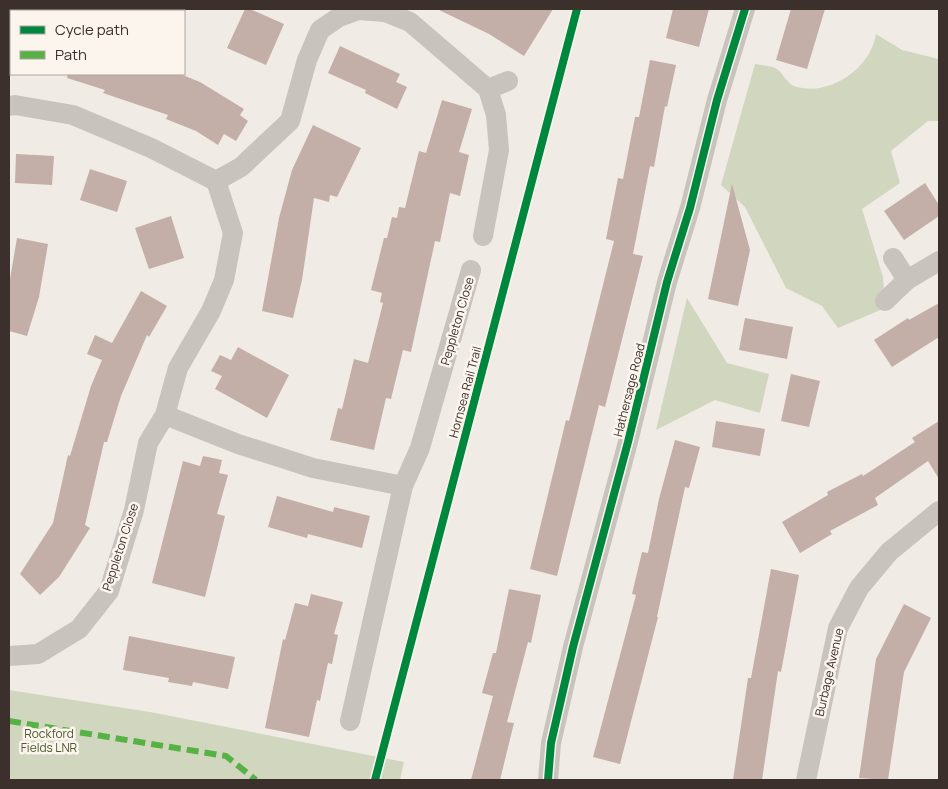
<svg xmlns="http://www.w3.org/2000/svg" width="948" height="789" font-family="Manrope,sans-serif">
  <rect width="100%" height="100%" fill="#f0ebe5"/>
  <path fill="#d1d6bf" d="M876 34 902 50 939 59V121H928L891 151 900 183 862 209 883 277 885 308 838 328 822 306 786 288 745 207 721 185 755 64C761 65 772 66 777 69 783 74 787 83 794 86 829 98 871 68 876 34Z
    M687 298 727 363 769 374 760 413 715 400 656 430Z
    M9 690 150 712 404 762 400 780H9Z"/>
  <path fill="#c3afa7" d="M245 9H250L284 24 266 65 227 48Z
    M437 9H553L524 56 489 34Z
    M673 9H709L699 47 666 38Z
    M791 9H825L807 69 776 60Z
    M340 46 400 74 396 82 407 87 397 109 365 93 366 90 328 73Z
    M650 60 676 65 667 107 665 106 654 167 650 166 633 254 643 256 605 407 599 405 557 576 530 569 566 420 569 421 614 241 606 239 618 178 623 179 635 117H639Z
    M68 74H180L200 82 244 109 240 115 248 121 236 141 224 134 218 145 196 131 166 119 168 115 103 93 105 90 67 78Z
    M442 100 472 109 459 152 469 155 460 196 450 193 440 242 435 241 411 352 403 350 391 399 386 398 374 450 330 440 338 408 342 409 354 359 368 363 383 303 380 302 382 293 371 290 384 238H387L392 217 397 218 399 207 405 208 419 151 426 153Z
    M313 125 361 148 337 197 330 195 329 202 314 198 302 280 293 318 262 311 279 218 292 170Z
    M16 154 54 156 52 185 15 183Z
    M90 169 127 181 117 212 80 200Z
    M925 183 939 205V216L904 240 884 211Z
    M732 184 750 250 738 306 708 299Z
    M171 216 184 258 149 269 135 228Z
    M17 238 48 244 39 297 27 336 9 331V285Z
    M141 291 167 306 149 337 147 335 121 396 107 442H104L85 525 90 528 59 577 40 595 20 574 53 523 68 455 70 456 91 386 102 360 87 354 95 335 112 343Z
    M939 303V337L892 367 874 340 908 318 909 320Z
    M745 318 793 327 787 359 739 350Z
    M238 347 289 375 267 418 215 389 222 376 211 371 220 355 231 360Z
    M791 374 820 381 809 427 781 421Z
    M716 421 765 429 760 456 712 447Z
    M939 421V479L928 461 875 498 878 505 830 531 832 534 800 553 782 522 828 495 827 492 862 474 863 476 915 442 912 438Z
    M675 440 700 447 689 488 685 487 657 617H658L620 764 593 757 636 595 632 594 642 552 648 553 659 499Z
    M203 456 222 460 219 473 228 475 217 514 225 516 205 597 152 583 183 461 200 466Z
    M277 496 333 512 334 507 370 516 362 548 308 534 307 538 268 527Z
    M771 569 799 575 781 672 778 671 762 780H733L748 678H751Z
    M509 589 541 595 531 643 528 642 507 722 514 723 500 780H471L493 696 482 693 493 653H496Z
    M311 594 343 602 334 634 338 635 332 664 328 663 320 701 317 700 309 737 265 728 283 639 285 640 295 603 308 606Z
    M904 604 931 618 904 672 888 780 859 778 876 659Z
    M129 636 235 657 228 689 193 682 192 686 168 682 169 678 123 670Z"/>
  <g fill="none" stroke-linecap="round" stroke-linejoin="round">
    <path stroke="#c9c3be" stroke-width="20" d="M488 89 508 81
      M9 106 15 105 73 115 151 148 216 181 233 233 224 280 211 311 178 368 165 415 148 443 134 510 109 591 79 629 38 654 9 656
      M216 181 241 167 290 121 307 60 320 30 339 17 358 10 385 12 410 22 488 89 496 115 499 150 483 236
      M893 258 907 280
      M885 301 907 280 939 261
      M165 415 238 444 313 468 403 486
      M350 721 403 486 420 448 471 270
      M548 780 551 743 573 647 628 442 667 282 690 208 717 100 745 9
      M806 780 838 628 859 588 889 552 939 511"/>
    <path stroke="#57b246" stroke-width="6" stroke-dasharray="12 6" stroke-linecap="butt" d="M9 721 226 756 256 780"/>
    <defs>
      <path id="cycleway" d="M375 780 577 9
        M548 780 551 743 573 647 628 442 667 282 690 208 717 100 745 9"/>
    </defs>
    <use href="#cycleway" stroke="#fbf5ee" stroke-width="11"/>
    <use href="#cycleway" stroke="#00873e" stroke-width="8"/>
  </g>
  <g text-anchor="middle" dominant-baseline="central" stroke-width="5" stroke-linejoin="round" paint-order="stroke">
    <g font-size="12" fill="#3b302b" stroke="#fbf5ee">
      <text transform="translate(457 321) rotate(-74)">Peppleton Close</text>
      <text transform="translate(629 390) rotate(-76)">Hathersage Road</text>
      <text transform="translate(465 392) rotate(-75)">Hornsea Rail Trail</text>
      <text transform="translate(120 547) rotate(-72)">Peppleton Close</text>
      <text transform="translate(829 672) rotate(-77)">Burbage Avenue</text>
    </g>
    <g font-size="12" fill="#4a5a2e" stroke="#fbf5ee">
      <text x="49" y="733">Rockford<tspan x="49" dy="14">Fields LNR</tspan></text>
    </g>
  </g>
  <rect width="948" height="789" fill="none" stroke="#3b302b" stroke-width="20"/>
  <rect x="10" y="10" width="175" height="65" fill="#fbf5ee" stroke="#aea6a0"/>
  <rect x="20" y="26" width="25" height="8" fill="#00873e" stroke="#aea6a0"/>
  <text x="55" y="35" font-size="15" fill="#3b302b">Cycle path</text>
  <rect x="20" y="51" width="25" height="8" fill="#57b246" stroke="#aea6a0"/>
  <text x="55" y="60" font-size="15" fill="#3b302b">Path</text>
</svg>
